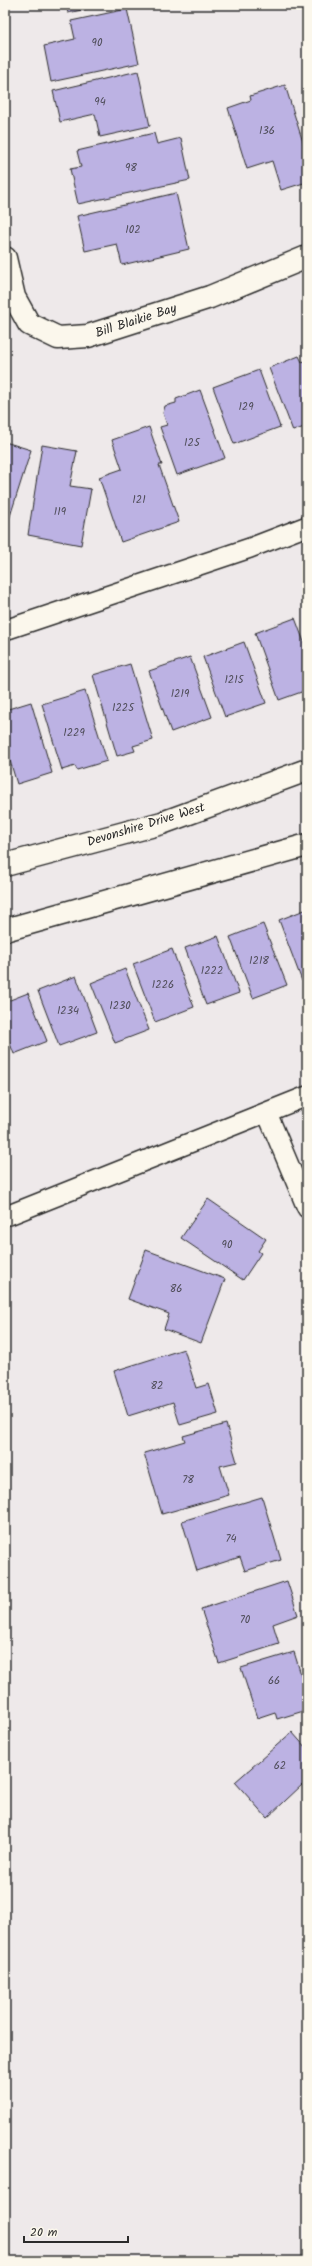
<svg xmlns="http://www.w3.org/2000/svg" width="312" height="2266" font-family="Kalam,sans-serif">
  <rect width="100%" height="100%" fill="#eee9ea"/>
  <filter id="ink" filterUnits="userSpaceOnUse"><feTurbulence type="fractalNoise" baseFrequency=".025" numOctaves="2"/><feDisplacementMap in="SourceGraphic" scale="8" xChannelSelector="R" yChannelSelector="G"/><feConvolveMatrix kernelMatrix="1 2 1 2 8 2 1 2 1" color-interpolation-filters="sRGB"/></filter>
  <g filter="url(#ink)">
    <path fill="#bcb2e3" stroke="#2b2b2b" d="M66 5H104L68 13Z
      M127 9 139 63 51 82 44 46 75 39 71 21Z
      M138 71 150 126 100 137 95 114 60 122 53 91Z
      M285 85 307 155V182L281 190 272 161 247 169 228 108 251 100 250 96Z
      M154 133 157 144 181 138 190 180 78 204 70 169 81 167 77 151Z
      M176 193 189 249 122 265 117 244 85 251 77 216Z
      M299 356 302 362 307 360V426L293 431 269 368Z
      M259 370 280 427 234 444 213 387Z
      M200 390 225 458 177 475 160 427 167 425 163 413 165 406 176 403V399Z
      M149 427 162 465H159L179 522 121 542 99 477 122 469 112 440Z
      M5 442 31 450 5 532Z
      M42 445 77 451 70 486 91 489 81 545 28 535Z
      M295 618 307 650V690L279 700 255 633Z
      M244 642 266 703 225 717 203 657Z
      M190 657 212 717 171 732 149 671Z
      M130 664 153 740 133 746 135 751 117 756 93 675Z
      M85 691 107 761 77 770 75 766 62 770 42 704Z
      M31 702 52 773 17 784 5 744V710Z
      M307 909V980L302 981 279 920Z
      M263 924 287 985 253 998 230 937Z
      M218 936 239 993 206 1005 185 948Z
      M172 949 194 1007 155 1022 133 964Z
      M125 969 149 1030 115 1043 91 983Z
      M76 976 97 1032 59 1046 38 991Z
      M28 993 47 1041 14 1054 5 1031V1002Z
      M208 1199 266 1239 258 1251 261 1253 243 1280 181 1238Z
      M146 1250 225 1279 201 1343 164 1329 169 1314 128 1299Z
      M184 1349 196 1388 209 1384 218 1414 180 1425 173 1402 128 1416 114 1371Z
      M226 1424 237 1462 220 1466 229 1495 162 1514 144 1453 185 1441 183 1436Z
      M262 1497 281 1560 245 1571 240 1557 197 1571 182 1521Z
      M287 1581 298 1615 273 1624 279 1644 219 1663 201 1609Z
      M294 1652 307 1694V1710L277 1719 275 1712 257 1718 241 1668Z
      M292 1732 307 1749V1791L302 1785 267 1818 235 1782Z"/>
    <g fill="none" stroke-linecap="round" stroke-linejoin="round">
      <defs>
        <path id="service" d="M5 630 250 548 307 526
          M267 1113 307 1208
          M9 1215 307 1096"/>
        <path id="minor" d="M5 258 14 297 29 324 58 338 88 336 210 297 307 257"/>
        <path id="tertiary" d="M5 865 162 823 307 770
          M5 930 307 845"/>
      </defs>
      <use href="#service" stroke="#2b2b2b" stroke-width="22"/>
      <use href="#minor" stroke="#2b2b2b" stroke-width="25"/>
      <use href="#tertiary" stroke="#2b2b2b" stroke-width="25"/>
      <use href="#service" stroke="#fbf7ec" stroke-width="19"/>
      <use href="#minor" stroke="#fbf7ec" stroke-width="22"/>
      <use href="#tertiary" stroke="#fbf7ec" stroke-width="22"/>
    </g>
  </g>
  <g text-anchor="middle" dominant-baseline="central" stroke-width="3" stroke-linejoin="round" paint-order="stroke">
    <g font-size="11" fill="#4f4d59">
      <text x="97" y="43">90</text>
      <text x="100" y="102">94</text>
      <text x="267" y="131">136</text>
      <text x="131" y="168">98</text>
      <text x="133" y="230">102</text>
      <text x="246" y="407">129</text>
      <text x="192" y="443">125</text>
      <text x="139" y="500">121</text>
      <text x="60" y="512">119</text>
      <text x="234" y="680">1215</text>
      <text x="180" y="694">1219</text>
      <text x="123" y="708">1225</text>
      <text x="74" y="733">1229</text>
      <text x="259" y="961">1218</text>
      <text x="212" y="971">1222</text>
      <text x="163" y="985">1226</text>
      <text x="120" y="1006">1230</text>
      <text x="68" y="1011">1234</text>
      <text x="227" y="1245">90</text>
      <text x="176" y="1289">86</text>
      <text x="157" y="1386">82</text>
      <text x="188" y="1480">78</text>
      <text x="231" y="1539">74</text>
      <text x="245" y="1620">70</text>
      <text x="274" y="1681">66</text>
      <text x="280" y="1766">62</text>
    </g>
    <g font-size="13" fill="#2b2b2b" stroke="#fbf7ec">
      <text transform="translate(136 321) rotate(-18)">Bill Blaikie Bay</text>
      <text transform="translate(146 825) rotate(-17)">Devonshire Drive West</text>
    </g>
  </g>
  <rect width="312" height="2266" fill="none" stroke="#fbf7ec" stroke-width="20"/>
  <rect x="10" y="10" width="292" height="2246" fill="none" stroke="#2b2b2b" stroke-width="1.5" filter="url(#ink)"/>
  <path d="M24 2236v6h104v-6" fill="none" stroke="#2b2b2b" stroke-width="2"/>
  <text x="30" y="2236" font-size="12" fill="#2b2b2b" stroke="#fbf7ec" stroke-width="3" paint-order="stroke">20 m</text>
</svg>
